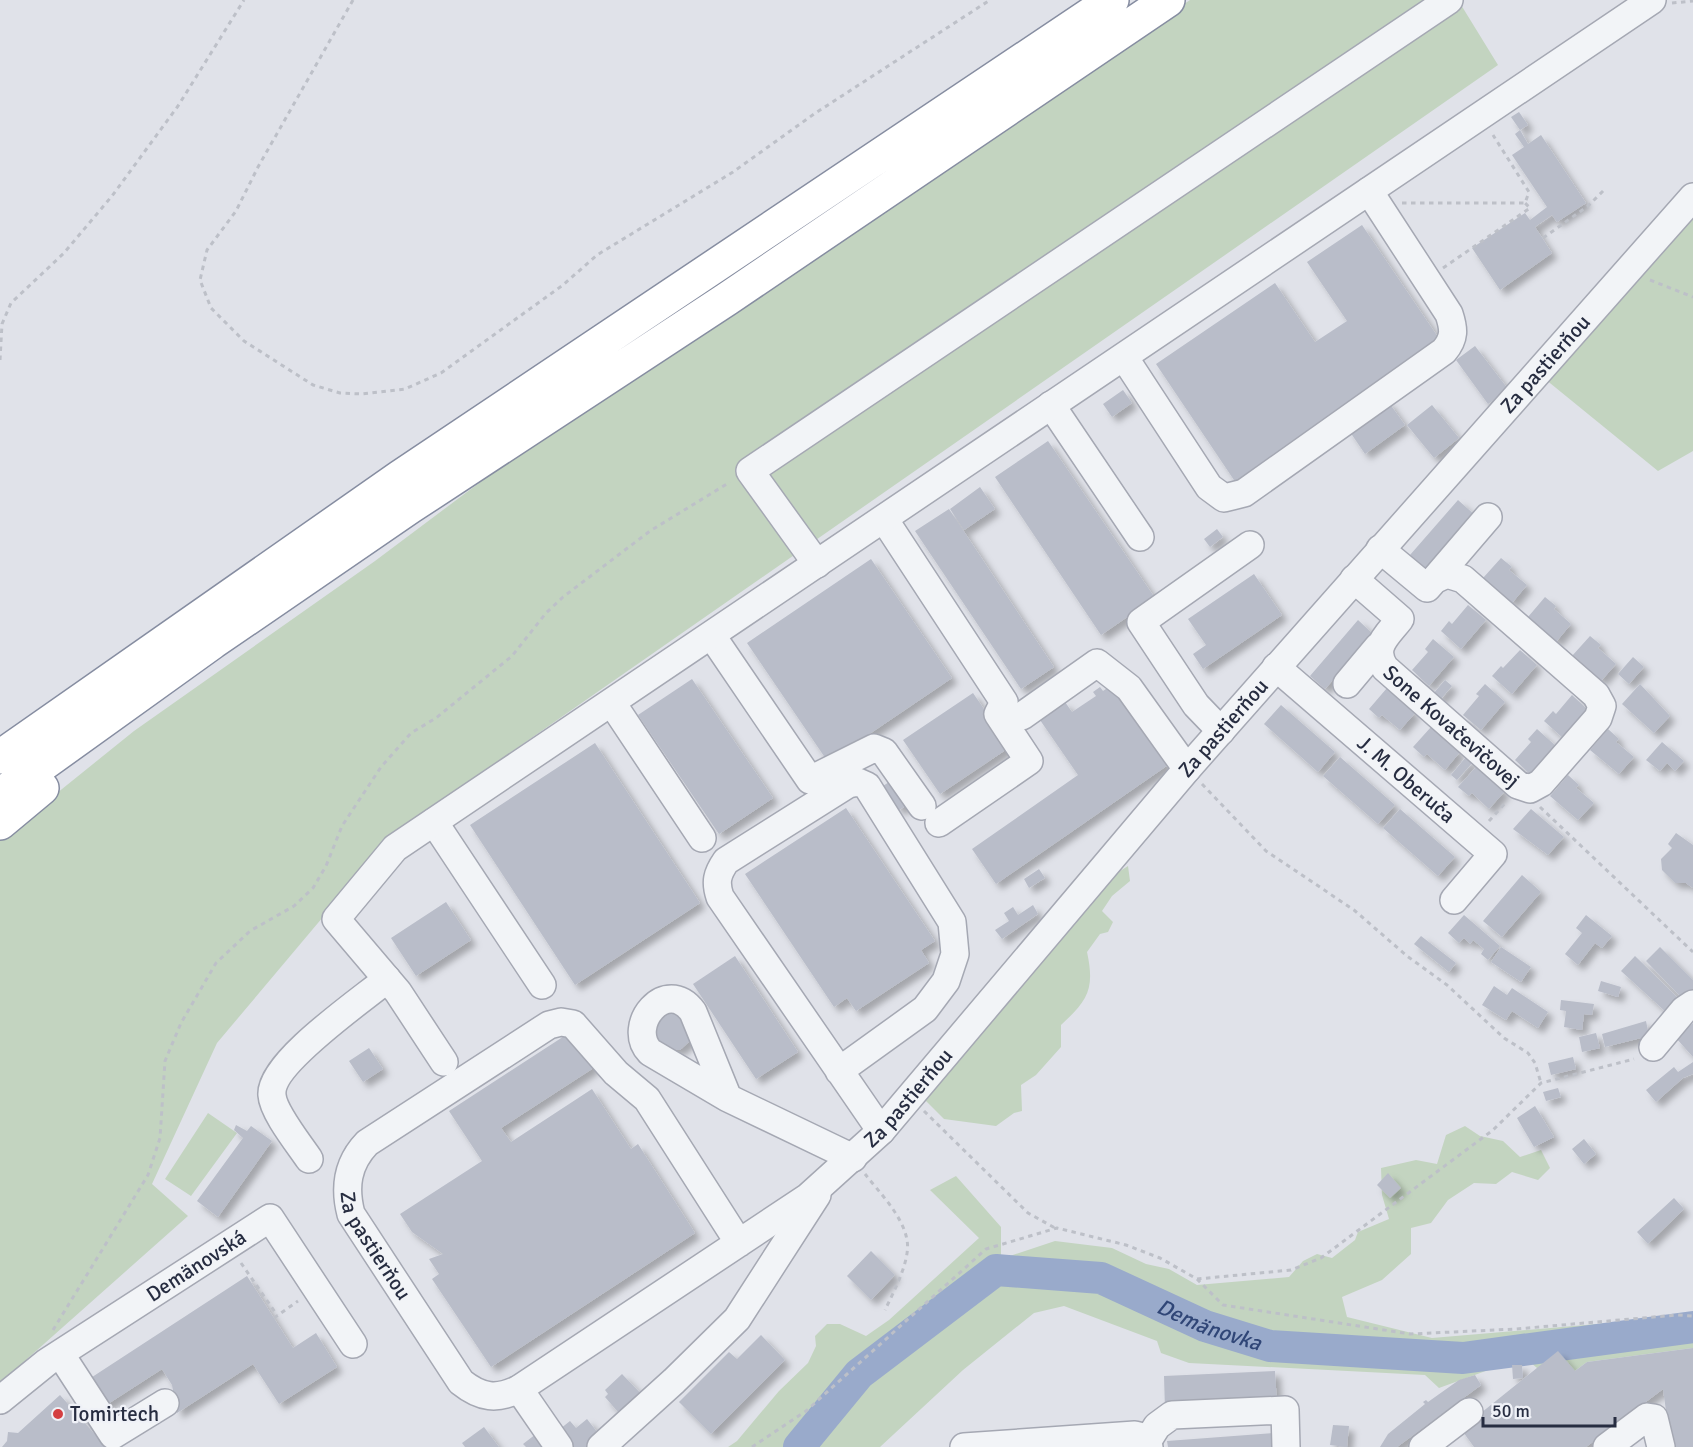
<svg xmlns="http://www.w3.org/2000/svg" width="1693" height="1447" font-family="Signika,sans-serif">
  <defs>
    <filter id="shadow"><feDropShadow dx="5.5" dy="5.5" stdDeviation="3" flood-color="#0004"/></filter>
  </defs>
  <rect width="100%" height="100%" fill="#e0e2e9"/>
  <path fill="#c3d4c0" d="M1190 0H1458L1498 65 392 835 217 1043 152 1184 188 1216 27 1359 3 1390 0 1386V839L134 731 375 561 511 459Z
    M1693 207V451L1658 471 1545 379Z
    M1128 866 1130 881 1112 896 1102 911 1113 922 1108 932 1100 934 1087 952C1095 989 1088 1000 1061 1025V1047L1036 1075 1021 1085 1022 1111 1014 1113 996 1126 944 1119 926 1101 928 1091 1098 885Z
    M208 1113 237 1133 191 1196 165 1179Z
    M1465 1126 1480 1136 1503 1141 1520 1157 1541 1150 1550 1168 1538 1180 1512 1172 1496 1184 1474 1183 1448 1200 1431 1223 1411 1228V1254L1382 1280 1342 1297 1347 1317 1432 1338 1678 1317 1693 1318V1348L1587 1362 1575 1371 1537 1368 1524 1357 1439 1388 1425 1375 1189 1363 1161 1353 1157 1341 1064 1306 1034 1313 963 1370 880 1447H728L737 1441 779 1391 808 1363 816 1346 815 1336 827 1324H840L866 1336 889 1320 979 1238 930 1190 956 1176 1001 1227V1259L1055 1241 1112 1248 1146 1264 1169 1269 1197 1285 1289 1277 1303 1261 1317 1254 1332 1258 1355 1240 1358 1232 1389 1219 1382 1195 1381 1168 1416 1160 1437 1164 1446 1135Z"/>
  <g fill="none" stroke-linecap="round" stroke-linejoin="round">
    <path stroke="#99aacb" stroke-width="32" id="s1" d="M799 1447 859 1374 996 1270 1101 1278 1205 1326 1270 1346 1463 1358 1693 1327"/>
  </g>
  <path fill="#b9bdc9" filter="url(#shadow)" d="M1519 112 1528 125 1520 130 1511 117Z
    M1520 130 1528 144 1541 135 1586 203 1557 222 1552 215 1535 227 1552 253 1500 290 1472 248 1525 213 1530 220 1547 207 1512 155 1524 147 1515 134Z
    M1362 225 1442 343 1236 483 1156 364 1275 283 1315 342 1347 321 1307 262Z
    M1475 346 1508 389 1488 404 1456 360Z
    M1123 390 1132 403 1112 417 1103 404Z
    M1387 400 1405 425 1365 454 1348 429Z
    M1432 405 1459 438 1434 458 1407 425Z
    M1048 441 1155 598 1101 635 995 477Z
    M980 487 995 509 964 530 950 509Z
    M1458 500 1476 516 1428 571 1410 555Z
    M949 509 1054 667 1021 689 915 531Z
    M1217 529 1223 537 1210 547 1204 539Z
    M1501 558 1512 567 1509 570 1527 585 1512 603 1483 578Z
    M871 559 952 678 828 762 747 643Z
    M1254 574 1282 615 1203 669 1193 654 1206 645 1188 619Z
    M1545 597 1556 606 1554 609 1571 624 1556 642 1528 617Z
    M1468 605 1486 620 1461 649 1441 631 1449 621 1452 624Z
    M1358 620 1373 634 1325 689 1310 676Z
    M1590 636 1601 645 1598 648 1616 664 1601 681 1572 656Z
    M1433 639 1454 657 1429 686 1412 670 1428 652 1425 649Z
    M1520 650 1537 665 1512 694 1492 676 1501 666 1503 668Z
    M1633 657 1644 667 1629 684 1618 674Z
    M692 679 773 798 719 834 638 715Z
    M1445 680 1452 686 1440 700 1433 694Z
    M1113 684 1168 765 996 884 972 849 1078 775 1040 720 1065 702 1072 712 1096 696 1093 692 1100 687 1103 691Z
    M1485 684 1505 702 1481 730 1463 715 1479 696 1476 694Z
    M1640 684 1670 716 1654 733 1622 704Z
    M1387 688 1415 713 1400 730 1382 715 1379 718 1369 709Z
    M973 693 1010 747 940 794 903 740Z
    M1572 695 1589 711 1564 739 1544 721 1553 711 1556 714Z
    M1281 705 1335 752 1318 772 1264 724Z
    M1431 727 1460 752 1445 770 1427 754 1424 757 1413 747Z
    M1537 729 1557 747 1532 776 1515 760 1531 742 1528 739Z
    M1608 729 1619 739 1616 742 1634 757 1619 774 1590 750Z
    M1662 742 1684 761 1675 771 1667 763 1660 771 1646 760Z
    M595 743 700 903 575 985 470 825Z
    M1340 757 1395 805 1378 824 1323 776Z
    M1466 757 1473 762 1457 780 1451 775Z
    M1476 767 1505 791 1489 809 1472 793 1469 796 1458 787Z
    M1568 775 1579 785 1576 788 1594 803 1578 820 1550 796Z
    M892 780 909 804 899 810 883 786Z
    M846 808 935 941 921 950 929 963 856 1011 847 998 834 1007 745 874Z
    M1400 809 1455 857 1438 876 1383 828Z
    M1531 809 1564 837 1548 855 1513 829Z
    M1676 833 1693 845V888L1686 883H1675L1662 870 1661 859 1672 848 1668 844Z
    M1039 869 1045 878 1029 888 1024 879Z
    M1522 875 1541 892 1502 937 1483 921Z
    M446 902 471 940 416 976 391 938Z
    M1033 905 1038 914 1002 939 995 930 1009 921 1004 913 1013 907 1018 915Z
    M1464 915 1500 946 1488 960 1481 954 1484 949 1473 940 1470 944 1464 938 1459 943 1448 933Z
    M1586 915 1612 936 1602 948 1595 943 1578 965 1565 954 1582 933 1576 928Z
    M1421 936 1456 963 1449 972 1414 944Z
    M1501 947 1531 967 1521 982 1491 962Z
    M1660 947 1693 980V989L1683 999 1646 961Z
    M735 956 798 1052 756 1079 693 984Z
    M1635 956 1680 1000 1667 1013 1621 971Z
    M1601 981 1621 987 1618 997 1598 991Z
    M1494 986 1507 995 1512 988 1548 1012 1538 1028 1512 1011 1506 1020 1482 1005Z
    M1561 1000 1594 1004 1592 1015 1584 1014 1582 1030 1564 1027 1566 1011 1560 1010Z
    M665 1011H681L692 1039 680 1050 665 1049 654 1038V1022Z
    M1646 1021 1649 1036 1605 1047 1602 1034Z
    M1693 1023V1057L1676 1038Z
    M572 1031 595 1067 501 1128 511 1142 592 1089 631 1149 638 1144 695 1233 491 1367 432 1279 439 1274 429 1259 443 1254 412 1232 400 1214 482 1161 449 1111Z
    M1596 1033 1600 1048 1582 1052 1579 1037Z
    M369 1048 383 1069 363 1082 349 1061Z
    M1573 1057 1576 1069 1551 1075 1548 1063Z
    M1693 1062V1074L1683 1078 1656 1102 1646 1090 1674 1067 1678 1072Z
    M1558 1088 1561 1097 1546 1101 1543 1092Z
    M1535 1106 1554 1137 1534 1147 1517 1118Z
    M236 1125 247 1131 251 1126 272 1141 218 1217 197 1201 243 1138 234 1130Z
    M1584 1139 1596 1154 1584 1164 1572 1149Z
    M1388 1173 1401 1188 1390 1198 1377 1185Z
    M1674 1198 1684 1209 1648 1244 1637 1232Z
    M871 1251 895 1275 871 1300 847 1276Z
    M247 1276 293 1348 316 1333 337 1367 279 1404 253 1364 177 1413 172 1385 162 1369 100 1409 83 1383Z
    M761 1335 785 1360 711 1434 679 1402 729 1352 737 1359Z
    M1693 1348V1447H1671L1663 1389 1586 1447H1474L1461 1429 1558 1351 1575 1371 1587 1362Z
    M1512 1365H1522L1523 1378 1513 1379Z
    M1275 1371 1277 1404 1165 1410 1164 1376Z
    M622 1374 646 1399 629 1415 622 1408 618 1412 605 1397 608 1394 605 1390Z
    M1475 1375 1481 1385 1397 1447H1380L1388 1434 1425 1404 1423 1402 1426 1400 1428 1402 1459 1380Z
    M60 1395 106 1447H2L7 1441 8 1432 18 1433Z
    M587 1419 601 1437 589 1447H568L560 1429 570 1421 576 1428Z
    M1333 1425 1349 1426 1347 1447 1330 1445Z
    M484 1427 499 1447H465L462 1443Z
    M1274 1433 1275 1447H1168L1167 1441Z
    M536 1434 546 1447H526L523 1444Z"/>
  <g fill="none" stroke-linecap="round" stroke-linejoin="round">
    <defs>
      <g id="minor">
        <path d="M1124 357 1209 487 1224 498 1244 493 1444 351C1455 338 1454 329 1449 314L1369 191"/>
        <path d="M1051 405 1140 537"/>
        <path d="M884 519 1004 702 998 714 1029 761 939 823"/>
        <path d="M817 564 750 471 1449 0"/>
        <path id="s2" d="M1354 579 1400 619C1387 636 1371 647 1385 668L1518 785 1530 789 1541 783 1598 718 1602 706 1596 695 1463 579 1447 574 1434 580 1427 588 1380 549"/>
        <path d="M1434 580 1488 517"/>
        <path d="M712 636 810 780 874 748 884 752 922 806"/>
        <path id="s3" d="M1276 667 1493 854 1454 900"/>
        <path d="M1347 684 1378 647"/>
        <path d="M612 703 702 838"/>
        <path d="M1022 716 1097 663 1129 688 1187 769"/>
        <path d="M1221 731 1196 705 1141 622 1250 545"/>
        <path d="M434 822 542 985"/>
        <path d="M1653 1047 1684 1010 1693 1004"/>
        <path d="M444 1062 398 992 336 919 395 848 1652 0"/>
        <path d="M839 1071 925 1009 946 981 955 954 952 922 867 786 858 782 848 784 726 861C717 874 715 882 720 897 773 975 827 1053 881 1131"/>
        <path d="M728 1098 693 1012C666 975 625 1026 650 1052L728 1098 853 1158"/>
        <path d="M309 1159C299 1144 273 1112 272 1095 269 1063 362 1000 387 979"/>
        <path id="s4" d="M739 1243 647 1099 616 1073 573 1024 561 1022 549 1025 367 1143C347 1164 344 1187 351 1214L461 1382C481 1398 497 1400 519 1389L808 1197 881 1131 1187 769 1693 197"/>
        <path d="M61 1355 113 1435 165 1403"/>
        <path d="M519 1389 559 1447"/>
        <path id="s5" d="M0 1400 47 1362 270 1218 353 1344"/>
        <path d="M1147 1442 1157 1426 1172 1415 1285 1410 1286 1447"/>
        <path d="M601 1447 674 1381 737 1319 817 1195"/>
        <path d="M964 1447 1135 1435 1143 1437 1149 1447"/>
        <path d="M1423 1447 1469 1412"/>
        <path d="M1607 1447 1647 1417 1654 1418 1661 1447"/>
      </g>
      <path id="highway" d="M0 757 400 477 1112 0
        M0 795 213 642 410 507 727 299 1168 0
        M0 823 42 788"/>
    </defs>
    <use href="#minor" stroke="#a5a8b3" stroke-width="30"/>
    <use href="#highway" stroke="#868da1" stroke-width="36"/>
    <path stroke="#bdc0c8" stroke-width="3" stroke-dasharray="4.5 4.5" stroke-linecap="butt" d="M353 0 258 167 236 211 207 250 200 280 211 308 244 341 313 385 340 393 362 394 405 389 441 373 563 285 597 255 733 172 814 114 990 0
      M1672 3 1693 1
      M1402 203H1525L1529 192 1493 135
      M1543 238 1588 206 1606 188
      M1443 268 1530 208 1525 203
      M1650 280 1693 297
      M0 360 2 324 11 303 64 253 112 196 178 106 244 0
      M1202 784 1266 851 1354 910 1407 956 1447 985 1504 1038 1528 1053 1535 1063 1541 1083
      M1540 807 1693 952
      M1489 821 1507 801
      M924 1111 1028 1213 1055 1228
      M865 1174C879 1192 903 1216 907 1240 911 1260 893 1293 885 1310
      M241 1263 277 1315
      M1197 1279 1291 1270 1321 1258 1493 1130 1541 1083 1634 1059
      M274 1318 298 1301
      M53 1330 148 1175 160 1138 165 1061 181 1023 216 963 250 931 294 906 313 888 326 866 342 826 381 767 411 733 436 718 512 656 546 613 563 597 650 531 730 482
      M752 1447 806 1411 986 1249 1057 1228 1126 1245 1160 1258 1197 1279 1223 1305 1410 1334 1516 1329 1677 1315 1693 1316"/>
    <use href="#minor" stroke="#f2f4f7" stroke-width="27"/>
    <use href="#highway" stroke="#fff" stroke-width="33"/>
  </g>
  <circle fill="#d43f41" stroke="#eff1f7" stroke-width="2" cx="58" cy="1414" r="6"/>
  <g text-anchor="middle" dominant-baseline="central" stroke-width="4.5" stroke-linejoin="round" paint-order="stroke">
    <g font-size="21" fill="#272d41" stroke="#eff1f7">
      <text stroke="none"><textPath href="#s4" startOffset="2318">Za pastierňou</textPath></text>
      <text stroke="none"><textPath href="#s2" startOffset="206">Sone Kovačevičovej</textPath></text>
      <text stroke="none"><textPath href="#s4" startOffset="1832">Za pastierňou</textPath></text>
      <text stroke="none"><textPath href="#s3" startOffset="172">J. M. Oberuča</textPath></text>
      <text stroke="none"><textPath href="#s4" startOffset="1346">Za pastierňou</textPath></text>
      <text stroke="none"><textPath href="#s4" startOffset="633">Za pastierňou</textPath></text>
      <text stroke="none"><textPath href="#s5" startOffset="238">Demänovská</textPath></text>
    </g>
    <g font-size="21" fill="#272d41" stroke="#eff1f7" text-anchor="start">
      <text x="70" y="1414">Tomirtech</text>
    </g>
    <g font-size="22" font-style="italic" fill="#304677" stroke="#eff1f7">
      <text stroke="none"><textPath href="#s1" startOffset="490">Demänovka</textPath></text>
    </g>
  </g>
  <path d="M1483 1417v9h132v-9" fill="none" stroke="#272d41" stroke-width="3"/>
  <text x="1492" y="1417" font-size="18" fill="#272d41" stroke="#eff1f7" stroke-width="4.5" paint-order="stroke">50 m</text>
</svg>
